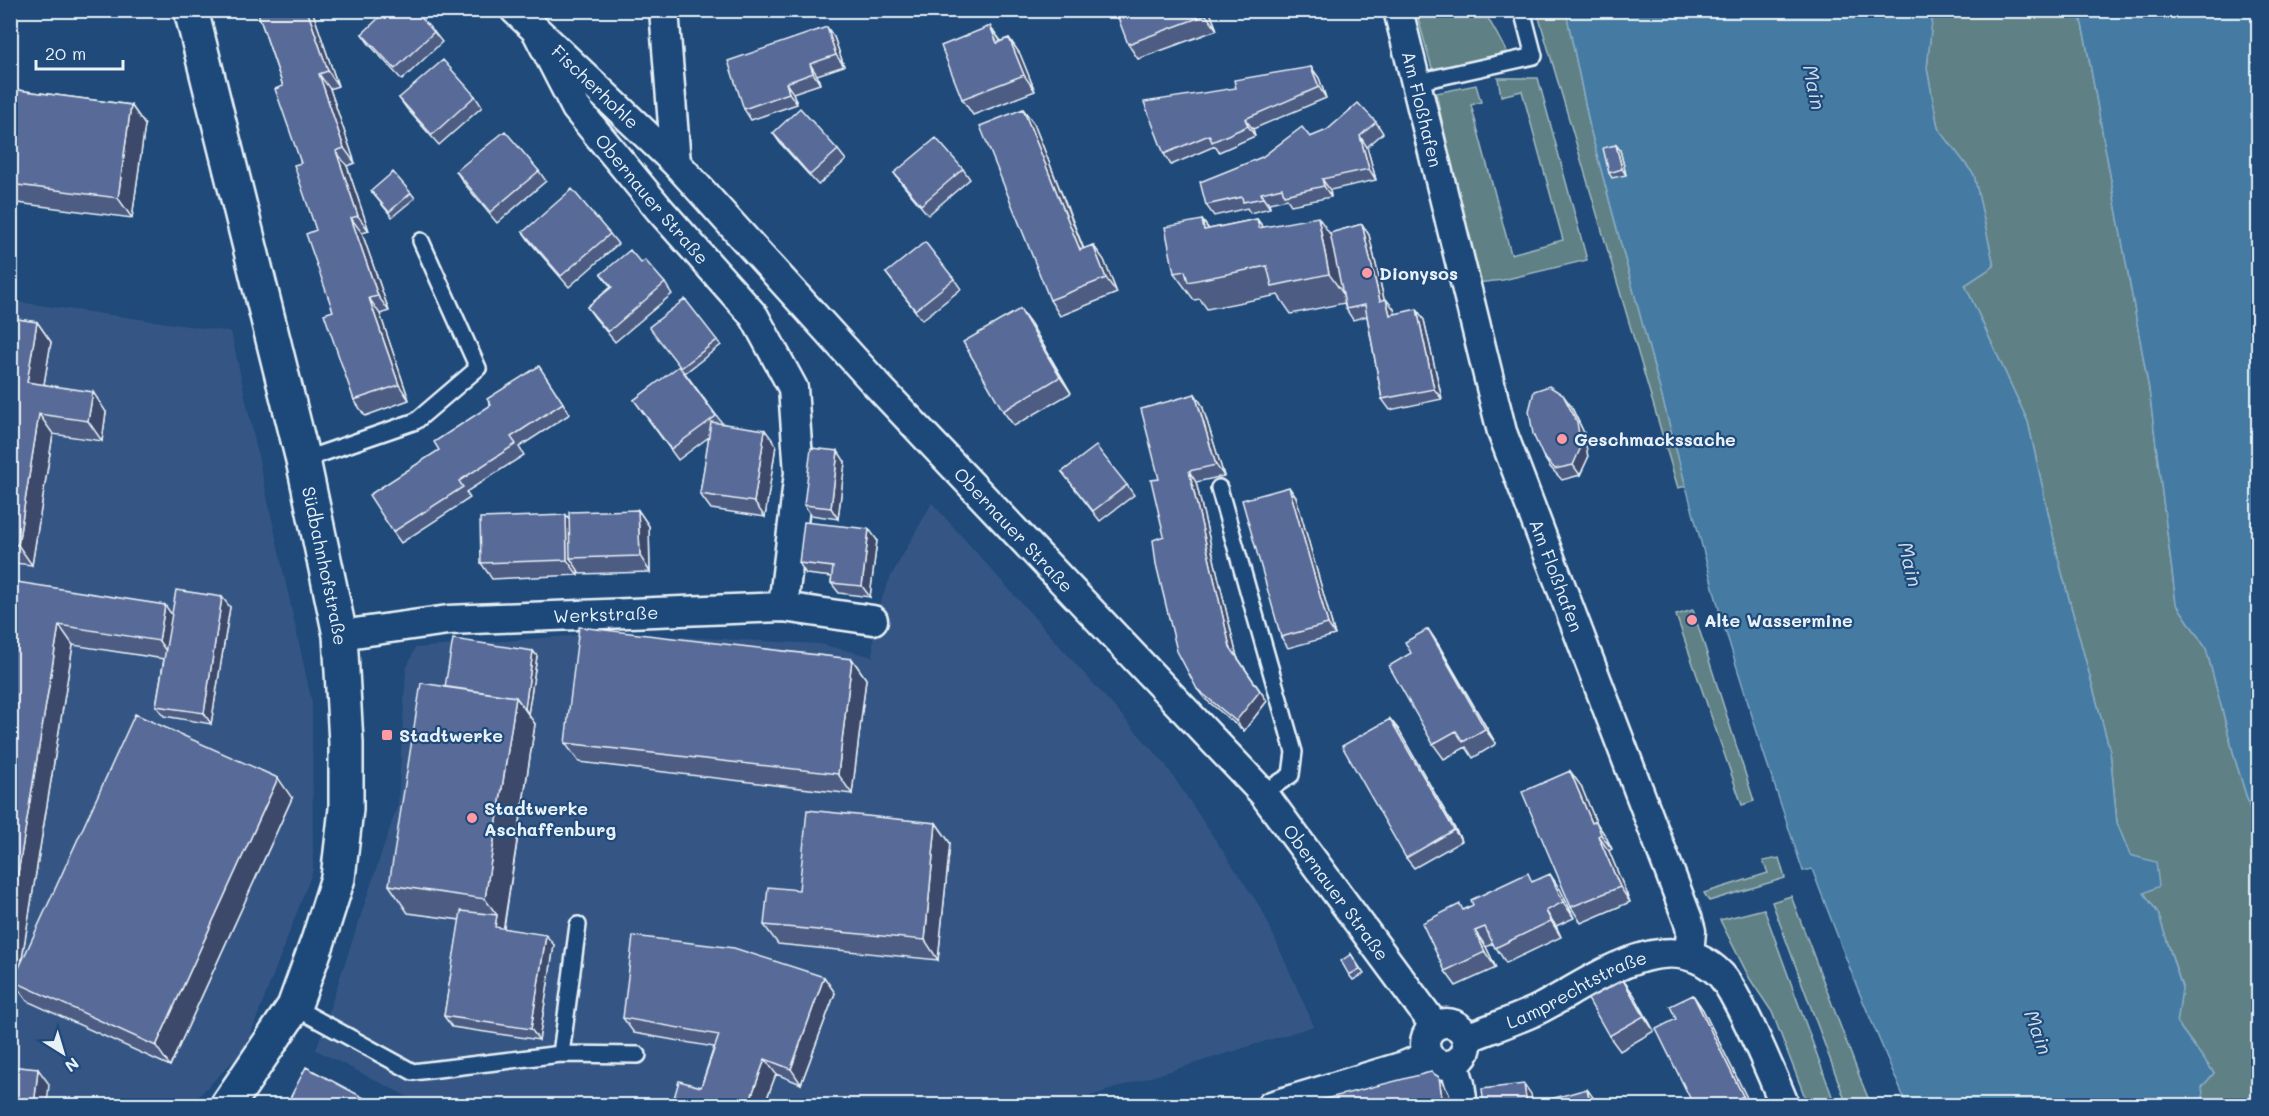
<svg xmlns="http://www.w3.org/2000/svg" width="2269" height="1116" font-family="Mali,sans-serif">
  <rect width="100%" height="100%" fill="#1f4a7a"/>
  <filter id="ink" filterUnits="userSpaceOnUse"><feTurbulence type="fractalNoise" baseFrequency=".0167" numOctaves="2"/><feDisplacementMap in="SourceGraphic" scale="12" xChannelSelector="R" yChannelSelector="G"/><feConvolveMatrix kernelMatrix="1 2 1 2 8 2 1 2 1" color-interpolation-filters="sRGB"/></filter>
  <g filter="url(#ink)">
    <path fill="#345785" d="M11 301 231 332 312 703 313 870 245 1049 190 1105 11 1106Z
      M932 503 1165 764 1262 910 1314 1026 1058 1106 424 1105 316 1050 398 804 406 670 415 648 607 633 820 644 873 657V620L891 576Z"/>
    <path fill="#5e8186" stroke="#a3b9bf" stroke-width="1.5" d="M1416 11H1484L1507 52 1433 72Z
      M1537 11H1566L1591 132 1686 486 1678 488Z
      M1933 11H2079L2086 42 2149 389 2176 603 2206 648 2235 759 2258 834V1105H2204L2202 1087 2214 1073 2177 1023 2182 987 2158 913 2144 893 2117 823 2110 751 2059 562 2028 422 1965 285 1994 266 1974 175 1938 128 1927 68Z
      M1498 78H1538L1587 260 1503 280 1477 283 1436 93 1476 85 1481 102 1471 105 1511 254 1563 240 1522 91 1501 96Z
      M1693 610 1754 801 1742 805 1676 615Z
      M1779 858 1785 878 1709 901 1704 893 1768 873 1763 861Z
      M1791 896 1862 1083 1871 1105H1848L1844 1097 1772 902Z
      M1764 909 1832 1096 1836 1105H1808L1772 1012 1750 979 1720 920Z"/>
    <path fill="#457aa2" stroke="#86aac4" stroke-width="1.5" d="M1566 11H1933L1927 68 1938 128 1974 175 1994 266 1965 285 2028 422 2059 562 2110 751 2117 823 2130 855 2156 862 2159 886 2144 893 2158 913 2182 988 2177 1023 2214 1073 2202 1087 2204 1105H1907L1857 987 1812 869 1803 871 1763 751 1720 613 1591 132Z
      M2079 11H2258V834L2235 759 2206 648 2176 603 2149 389 2086 42Z"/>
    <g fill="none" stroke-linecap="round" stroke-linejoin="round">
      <defs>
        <path id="lane" d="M1417 82 1534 56 1522 10
          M303 460 416 421 478 368 421 241
          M1219 488 1294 752 1291 775 1263 793
          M294 1007 413 1072 561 1054 578 925
          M561 1054 638 1055"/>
        <g id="street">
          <path id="s1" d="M515 10 676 163"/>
          <path id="s2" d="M664 10 676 163 876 384 1263 793 1435 1026"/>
          <path id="s3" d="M1398 10 1502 432 1688 920 1691 931 1689 955"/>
          <path id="s4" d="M537 32 576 108 660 210 754 316 793 388 799 473 783 607"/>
          <path id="s5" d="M340 635 448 620 783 607 873 620"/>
          <circle cx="1446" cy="1044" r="21"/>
          <path id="s6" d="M1467 1038C1489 1029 1513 1021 1535 1011 1587 986 1666 919 1721 975 1729 984 1734 995 1740 1006 1757 1038 1771 1072 1785 1106"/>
          <path d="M1454 1064 1460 1084 1463 1106"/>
          <path d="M1271 1106 1404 1066 1428 1056"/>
        </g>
        <g id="secondary">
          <path id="s7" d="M191 10 303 460 340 635 346 743V809L338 878 318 941 294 1007 227 1106"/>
        </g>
      </defs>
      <use href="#lane" stroke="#e8f1f8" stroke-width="20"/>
      <use href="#street" stroke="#e8f1f8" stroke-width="33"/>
      <use href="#secondary" stroke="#e8f1f8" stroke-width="38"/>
      <use href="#lane" stroke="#1f4a7a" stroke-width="15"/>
      <use href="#street" stroke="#1f4a7a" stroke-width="28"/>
      <use href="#secondary" stroke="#1f4a7a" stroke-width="33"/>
    </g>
    <path fill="#4d5b83" stroke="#e8f1f8" stroke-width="1.5" d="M257 10H312L338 86 330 89 355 163 347 166 369 231 362 233 389 311 380 314 409 400 365 416 354 400 333 311 316 230 283 86Z
      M1209 10 1217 30 1138 59 1128 44Z
      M990 26 1001 41 1009 38 1020 54 1035 91 973 115 962 99Z
      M434 32 442 42 402 80 369 44 362 34Z
      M834 37 844 66 817 75 820 84 793 93 797 104 751 120 744 109Z
      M1311 67 1319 78 1326 98 1253 129 1255 136 1219 152 1215 146 1171 165 1164 154 1236 88Z
      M10 89 131 105 145 125 132 218 10 202Z
      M475 96 482 107 439 145 407 109 399 98Z
      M1023 109 1034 124 1084 249 1093 245 1104 260 1117 293 1060 316 1050 300Z
      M1376 122 1383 133 1367 147 1376 180 1330 190 1331 197 1291 205 1287 199 1269 203 1270 208 1250 213 1247 208 1214 216 1206 205 1310 137Z
      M773 133 838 150 846 160 818 185 780 143Z
      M1616 145 1620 150 1626 175 1612 178 1609 173Z
      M963 169 970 179 928 215 902 184 894 173Z
      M456 171H539L546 181 497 223 463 182Z
      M371 191 411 193 415 198 392 217Z
      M1257 219 1263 227 1330 233 1362 224 1369 235 1384 299 1394 309 1395 314 1424 320 1442 399 1390 410 1382 399 1367 316 1353 320 1346 309 1344 303 1291 314 1278 295 1207 309 1200 299 1194 300 1174 273 1202 220 1209 229Z
      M523 232 610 234 618 244 569 287 530 242Z
      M641 263 665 283 672 294 615 342 595 318 587 307 611 287 601 274Z
      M886 273 954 279 961 289 922 320Z
      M1020 309 1031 324 1071 393 1014 426 1003 411Z
      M10 318 37 322 51 342 44 384 106 412 102 441 53 434 32 565 14 563 11 581 172 614 230 607 211 724 164 716 156 706 164 659 73 645 21 965 292 798 170 1066 27 1001 17 987V990L10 989Z
      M717 340 721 345 685 373 722 423 776 445 765 517 711 509 700 494 709 437 678 460 634 400Z
      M546 377 570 414 519 447 524 455 466 492 470 498 401 543 393 532 439 450Z
      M1195 394 1202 405 1224 476 1196 482 1237 657 1267 701 1244 731 1205 699 1197 689 1164 536Z
      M1571 406 1584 433 1588 458 1580 475 1562 480 1550 467 1543 456Z
      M845 462 838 519 811 515 804 505Z
      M1062 472 1127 485 1134 495 1100 521Z
      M1296 497 1335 635 1288 648 1281 637Z
      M638 510 649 526 650 572 580 574 578 570V575L492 579 481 563 566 515 569 519Z
      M877 540 870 597 839 593 831 583 832 577 806 574 799 563Z
      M1428 629 1438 644 1496 744 1473 758 1466 747 1444 759 1433 744 1411 653Z
      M533 651 537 656 528 714 527 713 535 724 504 928 554 945 539 1040 452 1027 444 1016 460 920 408 913 389 885 445 687Z
      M852 659 866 679 852 794 579 762 565 743Z
      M1390 719 1398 729 1462 841 1414 868 1406 858Z
      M1570 771 1581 786 1596 822 1606 837 1612 849 1609 851 1630 902 1581 923 1571 907Z
      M936 823 950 843 938 960 778 944 764 925Z
      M1534 881 1560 889 1574 918 1556 926 1561 937 1506 963 1493 943 1486 947 1496 968 1456 986 1445 971 1464 910Z
      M1351 954 1364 974 1353 980 1349 975Z
      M824 977 835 993 801 1084 776 1074 764 1106 672 1105 701 1087 714 1047 634 1033 623 1018Z
      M1623 980 1634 995 1654 1031 1620 1051 1609 1036Z
      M1693 995 1703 1010 1751 1106H1694L1676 1019Z"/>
    <path fill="#3e4a6a" stroke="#e8f1f8" stroke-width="1.5" d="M307 10H312L338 86 328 71Z
      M1204 10H1209L1217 30 1206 15Z
      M990 26 1001 42 997 43Z
      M827 27 834 37 844 66 836 55Z
      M1009 38 1020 54 1035 91 1024 75Z
      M810 64 817 75 820 84 813 73Z
      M1311 67 1319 78 1326 98 1319 87Z
      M319 74 330 89 355 163 344 148Z
      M786 83 793 93 797 104 789 93Z
      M131 105 145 125 132 218 118 198Z
      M1023 109 1034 124 1090 266 1080 250Z
      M1245 119 1253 129 1255 136 1248 126Z
      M1360 136 1367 147 1376 180 1369 169Z
      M1616 145 1620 150 1626 175 1622 169Z
      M336 151 347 166 369 231 358 216Z
      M1322 179 1330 190 1331 197 1324 186Z
      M1261 193 1269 203 1270 208 1263 198Z
      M1318 217 1337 244 1349 302 1329 274Z
      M351 218 362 233 389 311 378 296Z
      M1257 219 1276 246 1259 228Z
      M1202 220 1221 247 1204 230Z
      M1362 224 1369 235 1387 312 1380 301Z
      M1093 245 1104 260 1117 293 1106 278Z
      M369 298 380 314 409 400 399 385Z
      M1386 299 1394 309 1397 325 1390 315Z
      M1020 309 1031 324 1071 393 1060 377Z
      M1417 309 1424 320 1442 399 1434 389Z
      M37 322 51 342 41 402 27 382Z
      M93 392 106 412 102 441 88 421Z
      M1195 394 1202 405 1224 476 1216 465Z
      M1563 395 1571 406 1584 433 1588 458 1580 475 1573 465Z
      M39 414 53 434 32 565 18 545Z
      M765 430 776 445 765 517 754 502Z
      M838 451 845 462 838 519 831 508Z
      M1189 471 1196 482 1237 657 1267 701 1244 731 1236 721 1230 647Z
      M1289 487 1296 497 1335 635 1328 624Z
      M638 510 649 526 650 572 640 556Z
      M566 515 577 530 570 558 578 570V575L567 560Z
      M869 529 877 540 870 597 862 586Z
      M10 557 14 563 10 586Z
      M222 597 230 607 211 724 204 713Z
      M165 605 179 625 173 661 159 641Z
      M59 625 73 645 18 983 13 981 17 987V990L10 981V922Z
      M1428 629 1438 644 1496 744 1485 729Z
      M533 651 537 656 528 714 525 708Z
      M852 659 866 679 852 794 838 774Z
      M516 697 535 724 502 938 495 927 497 915 485 899Z
      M1390 719 1398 729 1462 841 1454 830Z
      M1570 771 1581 786 1596 822 1606 837 1612 849 1592 823Z
      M278 778 292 798 170 1066 156 1046Z
      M936 823 950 843 938 960 925 940Z
      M1598 836 1609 851 1630 902 1620 887Z
      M1550 874 1560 889 1574 918 1563 902Z
      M1546 911 1556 926 1561 937 1551 921Z
      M1475 931 1486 947 1496 968 1485 952Z
      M546 935 554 945 539 1040 531 1029Z
      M824 977 835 993 801 1084 791 1069Z
      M1623 980 1634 995 1654 1031 1644 1016Z
      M1693 995 1703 1010 1751 1106H1749L1743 1096Z
      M765 1059 776 1074 764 1106H748Z
      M38 1069 49 1084 47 1106H34Z
      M1439 1077 1449 1093 1451 1106H1443Z
      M1524 1084 1531 1094 1533 1106H1527Z
      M1587 1089 1595 1100 1596 1106H1591Z"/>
    <path fill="#596a98" stroke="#e8f1f8" stroke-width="1.5" d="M257 10H307L328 71 319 74 344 148 336 151 358 216 351 218 378 296 369 298 399 385 354 400 324 314 333 311 306 234 316 230 294 165 301 163 275 89 283 86Z
      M387 10H414L434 32 395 69 362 34Z
      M1115 10H1204L1206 15 1128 44Z
      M990 26 997 43 1009 38 1024 75 962 99 941 46Z
      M827 27 836 55 810 64 813 73 786 83 789 93 744 109 728 61Z
      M443 60 475 96 432 135 399 98Z
      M1311 67 1319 87 1245 119 1248 126 1212 142 1209 135 1164 154 1144 102 1236 88 1234 80Z
      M10 89 131 105 118 198 10 184Z
      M1358 103 1376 122 1360 136 1369 169 1322 179 1324 186 1284 195 1282 188 1261 193 1263 198 1243 202 1242 197 1206 205 1200 182 1262 157 1302 127 1310 137 1327 130Z
      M800 108 838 150 810 175 773 133Z
      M1023 109 1080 250 1093 245 1106 278 1050 300 980 126Z
      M505 131 539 171 490 212 456 171Z
      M936 138 963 169 921 205 894 173Z
      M1616 145 1622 169 1609 173 1603 148Z
      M393 172 411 193 389 212 371 191Z
      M572 189 610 234 561 276 523 232Z
      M1318 217 1329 274 1272 286 1267 266 1188 282 1185 271 1174 273 1165 227 1202 220 1204 230 1257 219 1259 228Z
      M1362 224 1380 301 1386 299 1390 315 1417 309 1434 389 1382 399 1365 305 1346 309 1330 233Z
      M925 242 954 279 915 310 886 273Z
      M630 250 641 263 645 260 665 283 608 332 587 307 612 287 601 274Z
      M685 299 717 340 681 368 649 327Z
      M1020 309 1060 377 1003 411 963 342Z
      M10 318 37 322 27 382 93 392 88 421 39 414 18 545 10 544Z
      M539 366 563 403 511 437 516 444 459 481 463 487 393 532 369 495 439 450 434 442 491 405 487 399Z
      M679 366 716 416 671 449 634 400Z
      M1549 386 1563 395 1577 422 1581 447 1573 465 1555 469 1543 456 1533 434 1529 411 1534 391Z
      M1195 394 1216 465 1189 471 1230 647 1260 691 1236 721 1197 689 1177 651 1156 564 1153 540 1164 536 1151 480 1159 479 1141 409Z
      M711 422 765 430 754 502 700 494Z
      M1096 446 1127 485 1093 511 1062 472Z
      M811 448 838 451 831 508 804 505Z
      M1289 487 1328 624 1281 637 1242 500Z
      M638 510 640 556 570 558 569 512Z
      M566 515 567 560 481 563 480 518Z
      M804 522 869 529 862 586 831 583 833 567 799 563Z
      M10 581 165 605 159 641 59 625 10 922Z
      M176 590 222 597 204 713 156 706Z
      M579 627 852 659 838 774 565 743Z
      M1428 629 1485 729 1463 742 1456 731 1433 744 1389 666 1411 653 1405 642Z
      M453 639 533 651 525 708H524L516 697 445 687Z
      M421 683 516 697 485 899 389 885Z
      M135 714 278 778 156 1046 13 981Z
      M1390 719 1454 830 1406 858 1342 746Z
      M1570 771 1592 823 1596 821 1601 834 1598 836 1620 887 1571 907 1522 792Z
      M807 810 936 823 925 940 764 925 768 887 799 890Z
      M1528 873 1532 882 1550 874 1563 902 1546 911 1551 921 1495 948 1485 927 1475 931 1485 952 1445 971 1422 923 1460 904 1463 910 1473 905 1471 900Z
      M461 911 497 915 495 927 546 935 531 1029 444 1016Z
      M633 936 734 948 824 977 791 1069 765 1059 748 1106 672 1105 679 1081 701 1087 719 1035 623 1018Z
      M1351 954 1360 969 1349 975 1341 961Z
      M1623 980 1644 1016 1609 1036 1588 999Z
      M1693 995 1743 1096 1725 1106H1694L1656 1029 1676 1019 1670 1006Z
      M10 1066 38 1069 34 1106H10Z
      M306 1067 379 1106H286Z
      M1431 1072 1439 1077 1443 1106H1313V1102Z
      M1524 1084 1527 1106H1484L1482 1089Z
      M1587 1089 1591 1106H1548L1547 1100Z"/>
  </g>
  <g fill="#ff9aa2" stroke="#1f4a7a" stroke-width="2">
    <circle cx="1367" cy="273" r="6"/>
    <circle cx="1562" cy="439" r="6"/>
    <circle cx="1692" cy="620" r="6"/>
    <rect x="381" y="729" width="12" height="12" rx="3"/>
    <circle cx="472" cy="818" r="6"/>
  </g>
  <g text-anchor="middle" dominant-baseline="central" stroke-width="4.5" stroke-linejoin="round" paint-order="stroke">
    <g font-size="18" fill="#e8f1f8" stroke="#1f4a7a">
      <text stroke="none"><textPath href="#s1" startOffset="111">Fischerhohle</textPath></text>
      <text stroke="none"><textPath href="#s3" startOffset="102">Am Floßhafen</textPath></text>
      <text stroke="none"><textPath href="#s4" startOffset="204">Obernauer Straße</textPath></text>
      <text stroke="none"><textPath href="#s2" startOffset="652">Obernauer Straße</textPath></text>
      <text stroke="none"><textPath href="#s7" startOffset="572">Südbahnhofstraße</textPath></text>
      <text stroke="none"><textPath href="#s3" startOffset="588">Am Floßhafen</textPath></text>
      <text stroke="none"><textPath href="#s5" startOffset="267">Werkstraße</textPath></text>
      <text stroke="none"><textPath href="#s2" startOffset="1138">Obernauer Straße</textPath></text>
      <text stroke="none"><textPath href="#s6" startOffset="120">Lamprechtstraße</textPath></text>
    </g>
    <g font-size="18" font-weight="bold" fill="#e8f1f8" stroke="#1f4a7a" text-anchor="start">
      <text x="1379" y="273">Dionysos</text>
      <text x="1574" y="439">Geschmackssache</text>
      <text x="1704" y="620">Alte Wassermine</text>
      <text x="399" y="735">Stadtwerke</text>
      <text x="484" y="808">Stadtwerke<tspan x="484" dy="21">Aschaffenburg</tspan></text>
    </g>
    <g font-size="20" font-style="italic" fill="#d0dfeb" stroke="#1f4a7a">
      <text transform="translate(1815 87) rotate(79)">Main</text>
      <text transform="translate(1911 564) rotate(76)">Main</text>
      <text transform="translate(2039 1032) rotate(70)">Main</text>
    </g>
  </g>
  <rect width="2269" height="1116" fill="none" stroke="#1f4a7a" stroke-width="36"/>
  <rect x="18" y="18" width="2233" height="1080" fill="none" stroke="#e8f1f8" stroke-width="2" filter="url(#ink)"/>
  <g transform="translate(63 1053) rotate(143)" stroke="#1f4a7a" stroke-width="4.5" paint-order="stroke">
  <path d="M0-4.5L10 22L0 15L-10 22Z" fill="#e8f1f8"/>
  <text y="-9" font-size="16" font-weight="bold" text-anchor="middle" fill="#e8f1f8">N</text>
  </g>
  <path d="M36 60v9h87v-9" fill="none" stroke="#e8f1f8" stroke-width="3"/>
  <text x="45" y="60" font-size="18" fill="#e8f1f8" stroke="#1f4a7a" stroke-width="4.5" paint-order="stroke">20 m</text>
</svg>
